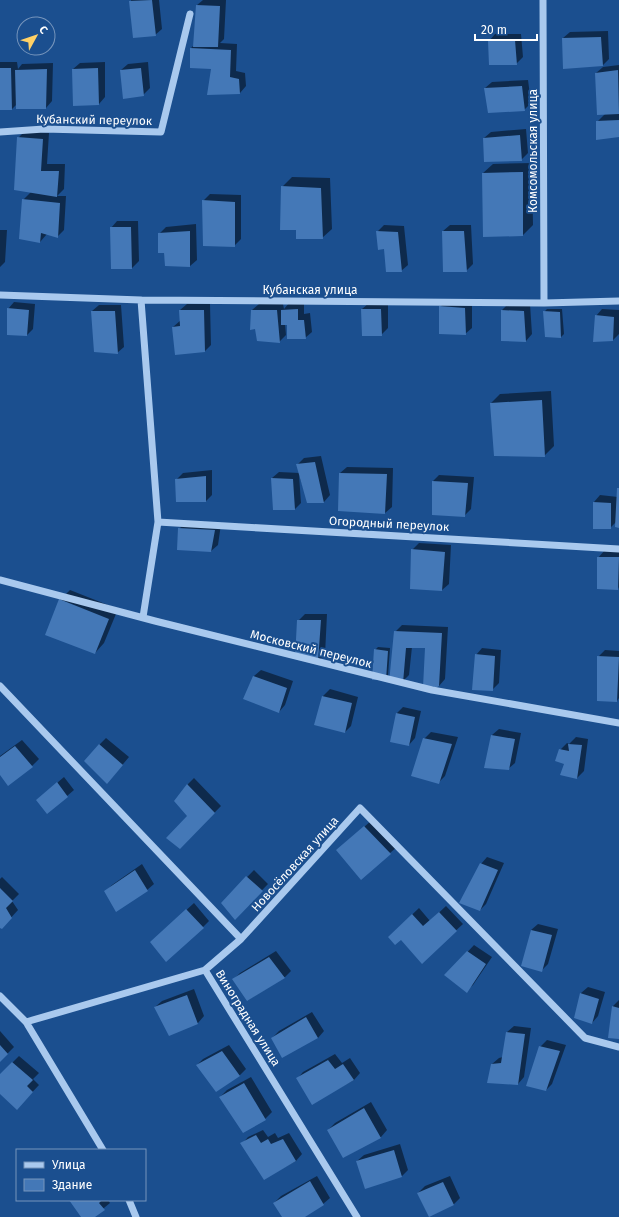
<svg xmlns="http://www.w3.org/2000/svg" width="619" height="1217" font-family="'Fira Sans',sans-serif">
  <rect width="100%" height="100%" fill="#1b4f8f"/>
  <path fill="#0007" d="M131 0H159L162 29 155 35 134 37Z
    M203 0H226L224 39 220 43 237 44 236 71 245 73 246 86 240 93 191 48 194 45 197 5Z
    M608 31 609 59 603 65 563 38 570 32Z
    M495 34H521L523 57 516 64 489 41Z
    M0 62H17L18 69 22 64 53 63 52 101 46 108 17 104 12 109H0Z
    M105 62V97L99 104 73 69 80 63Z
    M148 62 150 88 143 95 121 70 128 64Z
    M619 65V136L597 122 605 114 596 73 603 67Z
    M528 80 531 103 524 110 485 88 492 82Z
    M526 129 528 153 521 160 484 138 491 132Z
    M25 131 49 133 47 164H65L64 189 57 196H66L64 230 57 237 47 234 40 242 23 200 31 192 18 138Z
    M532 163 533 225 523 235 483 173 493 164Z
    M292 177 330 178 332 229 322 238 298 229 282 187Z
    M210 194 241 195V239L234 246 203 201Z
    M117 221H138L139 261 132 268H112L111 228Z
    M196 224 197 260 190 266 166 265 164 251 159 234 166 227Z
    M384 225 404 226 408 265 401 271 385 248 378 231Z
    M450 225H471L473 264 466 271 443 231Z
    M0 230H7L5 262 0 267Z
    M447 300 472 301V328L465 334 440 307Z
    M14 302 35 304 33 329 27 335 8 309Z
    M388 302V328L381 335 362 309 369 303Z
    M289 303H304V314L310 313 312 332 305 338 288 324H285L286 335 279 342 252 310 259 304H283L284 309Z
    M187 304H210L211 345 205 351 173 327 181 320 180 310Z
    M508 304H530L532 334 526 341 502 310Z
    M99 305H121L124 347 117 353 92 311Z
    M547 309H562L564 334 561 337 544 312Z
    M602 309 619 310V334L613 340 596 316Z
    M551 391 554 446 544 456 491 403 500 394Z
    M321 456 330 495 324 502H308L299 475 301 503 295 509 272 478 279 472 300 473 297 465 304 458Z
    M347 467 393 468 392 507 385 513 340 473Z
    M212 470V495L206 501 176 480 183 473Z
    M439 475 474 477 471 509 464 516 433 481Z
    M619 488V527L616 522 610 528H594V502L600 495 618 497Z
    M186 522 221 524 218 545 211 551 179 529Z
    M419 543 451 545 449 584 442 590 412 550Z
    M604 551H619V587L618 589 598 558Z
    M70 590 118 609 104 643 95 653 60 600Z
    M305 614H327L325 655 318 661 298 621Z
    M402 625 448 627 445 679 439 686 426 647H412L409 675 402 682 395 632Z
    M378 647 390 648 388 676 373 679 375 650Z
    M482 648 501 650 499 683 492 690 476 655Z
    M605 650 619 651V698L617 701 598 657Z
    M261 670 293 681 285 705 279 712 254 676Z
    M330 689 358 697 351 726 345 732 315 724 323 696Z
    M403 707 421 711 415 738 409 745 397 713Z
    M499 729 521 733 515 763 508 769 492 735Z
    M431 732 458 737 445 776 439 782 424 739Z
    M576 737 588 739 584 771 577 778 565 763 560 750 567 743 569 744Z
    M106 738 129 757 113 776 99 745Z
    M22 740 39 759 32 766 0 774V756Z
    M64 777 74 790 67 796 37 800Z
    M194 778 221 806 180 848 189 816 187 785Z
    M371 821 397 847 390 853 344 844Z
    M487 857 504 863 486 904 480 910 481 864Z
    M142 864 154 884 147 890 106 891 112 885Z
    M254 870 268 884 235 918 222 903Z
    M2 877 19 894 12 901 18 910 8 921 0 926V879Z
    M194 903 209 921 203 927 158 936Z
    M446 906 463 924 422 962 396 930 419 908 430 921Z
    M538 924 558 929 548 964 542 970 531 930Z
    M474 945 492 957 473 985 466 991 446 975Z
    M276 951 291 971 285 977 248 1000 234 979 240 973Z
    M588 987 605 992 598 1016 592 1023 575 1017 581 993Z
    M194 989 204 1016 198 1023 169 1034 155 1007 162 1001Z
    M619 1000V1038L612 1007Z
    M312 1012 324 1031 318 1038H272L279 1031Z
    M514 1026 531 1028 524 1077 518 1084 492 1064 499 1058 503 1057 507 1032Z
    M0 1031 14 1047 0 1061Z
    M547 1040 566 1045 552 1084 546 1090 540 1047Z
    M229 1045 246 1069 239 1076 197 1065 203 1059Z
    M335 1054 342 1063 350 1058 360 1073 354 1080 312 1103 297 1079 303 1072Z
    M19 1056 39 1073 33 1079 39 1085 23 1102 0 1093V1075Z
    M251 1077 272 1112 265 1119 220 1097 227 1090Z
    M371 1102 387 1130 381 1137 344 1157 328 1130 335 1123Z
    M263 1130 268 1137 275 1133 278 1138 289 1133 302 1154 296 1161 265 1178 242 1144 248 1137Z
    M400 1144 408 1170 402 1176 357 1161 364 1155Z
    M317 1176 330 1198 323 1204 304 1217H283L274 1203 281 1196Z
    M450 1176 460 1198 453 1205 418 1193 425 1186Z
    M70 1200H108L110 1203 93 1217H82Z"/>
  <path fill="#4478b7" d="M152 0 156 36 133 38 129 1Z
    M196 5 220 6 218 47H193Z
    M601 37 603 66 563 69 562 38Z
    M515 40 517 65H489L488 41Z
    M190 48 231 50 230 77 239 79 240 94 207 95 211 69 190 68Z
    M0 68H11L12 110H0Z
    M98 68 99 105 73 106 72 69Z
    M141 68 144 96 123 99 120 70Z
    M47 69 46 109H16L15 70Z
    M618 70 619 114 597 115 595 73Z
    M522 86 525 111 488 113 484 88Z
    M619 120V137L596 140V121Z
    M520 135 522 161 484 162 483 138Z
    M17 137 43 139 41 171H59L57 197 14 190Z
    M523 172V236L483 237 482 173Z
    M281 186 321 188 323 239H296V230H280Z
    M22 199 60 203 58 238 41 233 40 243 19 239Z
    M202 200 235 202V247L203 246Z
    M110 227H131L132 269H111Z
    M190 231V267L165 266 164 253H158V233Z
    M376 231 398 232 402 272H386L384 249 378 250Z
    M442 231H464L467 272H443Z
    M439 306 465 308 466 335 439 334Z
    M7 308 29 310 27 336 7 335Z
    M298 309V320H304L306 339H287V325H281V310Z
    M361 309H381L382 336H362Z
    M179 310H204L205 352 175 355 172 327 180 326Z
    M251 310H277L280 343 257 341 255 329 250 330Z
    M501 310 524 311 526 342 501 341Z
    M91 311H115L118 354 94 352Z
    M543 311 560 312 561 338 545 337Z
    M595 315 614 317 613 341 593 342Z
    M542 400 545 457 494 456 490 403Z
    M315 462 324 503H307L296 464Z
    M339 473 387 474 385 514 338 511Z
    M206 476V502H176L175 479Z
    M271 478 293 479 295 510H273Z
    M432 481 468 483 465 517 432 515Z
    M617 488H619V528L615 527Z
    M593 502 611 503V529H593Z
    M178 528 215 530 211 552 177 550Z
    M411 549 445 552 442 591 410 589Z
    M597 557H619L618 590 597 589Z
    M59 599 109 619 95 654 45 635Z
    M297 620H321L318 662 295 659Z
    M394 631 442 633 439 686 432 690 423 687 425 648H406L403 683H389Z
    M374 649 388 651 386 680H372Z
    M475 654 495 656 493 691 472 690Z
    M597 656 619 657 617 702 597 701Z
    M253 676 287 688 279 713 243 699Z
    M322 696 352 703 345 733 314 725Z
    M396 713 415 717 409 746 390 742Z
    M491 735 515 739 509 770 484 768Z
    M423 738 452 744 439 784 411 776Z
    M99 744 123 765 107 784 84 761Z
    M568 744 582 745 577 779 560 775 564 764 555 761 559 749 569 751Z
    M15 746 33 767 8 786 0 775V757Z
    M57 782 68 797 47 814 36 800Z
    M187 784 215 813 180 849 166 838 187 816 174 801Z
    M364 826 391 854 361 880 336 850Z
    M480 863 498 870 480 911 459 903Z
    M135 870 148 891 116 912 104 891Z
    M246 876 263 891 235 920 221 903Z
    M0 888 13 901 6 908 12 918 2 929 0 928Z
    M186 909 204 928 166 962 150 942Z
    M439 912 457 931 422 964 401 940 395 945 388 937 412 914 423 926Z
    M531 930 552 935 542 972 521 966Z
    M467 951 486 964 467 993 444 975Z
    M269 957 285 978 247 1001 232 979Z
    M580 993 599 999 592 1024 574 1018Z
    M187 995 198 1024 169 1036 154 1007Z
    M612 1006 619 1008V1039L608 1038Z
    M306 1017 318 1038 282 1058 271 1038Z
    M506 1032 525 1034 518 1085 487 1083 491 1064 501 1063Z
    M0 1045 8 1054 0 1062Z
    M539 1046 560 1051 546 1091 526 1086Z
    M222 1051 240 1076 216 1092 196 1065Z
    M328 1060 335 1069 343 1064 354 1080 312 1105 296 1078Z
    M12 1062 33 1080 27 1086 33 1092 17 1110 0 1094V1074Z
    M244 1083 266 1120 243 1133 219 1097Z
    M364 1108 381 1138 343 1158 327 1130Z
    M256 1135 261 1143 268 1139 271 1144 283 1139 296 1161 264 1180 240 1143Z
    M394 1150 402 1177 365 1189 356 1161Z
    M310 1181 324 1205 305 1217H282L273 1203Z
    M443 1182 454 1205 429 1217 417 1193Z
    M69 1200H102L99 1203 105 1210 95 1217H81Z"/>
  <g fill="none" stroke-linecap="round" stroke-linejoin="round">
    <path stroke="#a9c9ee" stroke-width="7" d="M543 0 544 303
      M0 132 44 129 161 132 190 14
      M0 295 141 300 544 303 619 301
      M141 300 158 522 143 617
      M158 522 619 549
      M0 580 155 621 432 690 619 723
      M0 686 241 939 360 808 585 1038 619 1047
      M205 970 357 1217
      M0 996 26 1022 103 1150
      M26 1022 205 970 241 939
      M129 1200 136 1217"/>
  </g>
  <g text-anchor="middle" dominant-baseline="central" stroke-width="4" stroke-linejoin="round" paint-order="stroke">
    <g font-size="12" fill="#fff" stroke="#1b4f8f">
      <text transform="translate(94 120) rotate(1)">Кубанский переулок</text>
      <text transform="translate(533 151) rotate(-90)">Комсомольская улица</text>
      <text x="310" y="290">Кубанская улица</text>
      <text transform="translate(389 524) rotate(3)">Огородный переулок</text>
      <text transform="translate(311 649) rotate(14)">Московский переулок</text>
      <text transform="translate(295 864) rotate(-48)">Новосёловская улица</text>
      <text transform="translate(248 1018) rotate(58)">Виноградная улица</text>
    </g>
  </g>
  <rect x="16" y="1149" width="130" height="52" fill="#1b4f8f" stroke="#7695bc"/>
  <rect x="24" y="1162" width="20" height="6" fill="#a9c9ee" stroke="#7695bc"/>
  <text x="52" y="1169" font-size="12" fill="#ffffff">Улица</text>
  <rect x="24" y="1179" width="20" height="12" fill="#4478b7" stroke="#7695bc"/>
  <text x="52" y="1189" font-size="12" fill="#ffffff">Здание</text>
  <g transform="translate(36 36) rotate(50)"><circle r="19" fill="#1b4f8f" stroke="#7695bc"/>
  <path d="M0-3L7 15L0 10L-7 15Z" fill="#ffd166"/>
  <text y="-6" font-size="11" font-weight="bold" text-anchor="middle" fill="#ffffff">С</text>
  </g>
  <path d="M475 34v6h62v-6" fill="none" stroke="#ffffff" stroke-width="2"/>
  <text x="481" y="34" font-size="12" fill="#ffffff" stroke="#1b4f8f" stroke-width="3" paint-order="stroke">20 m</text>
</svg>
